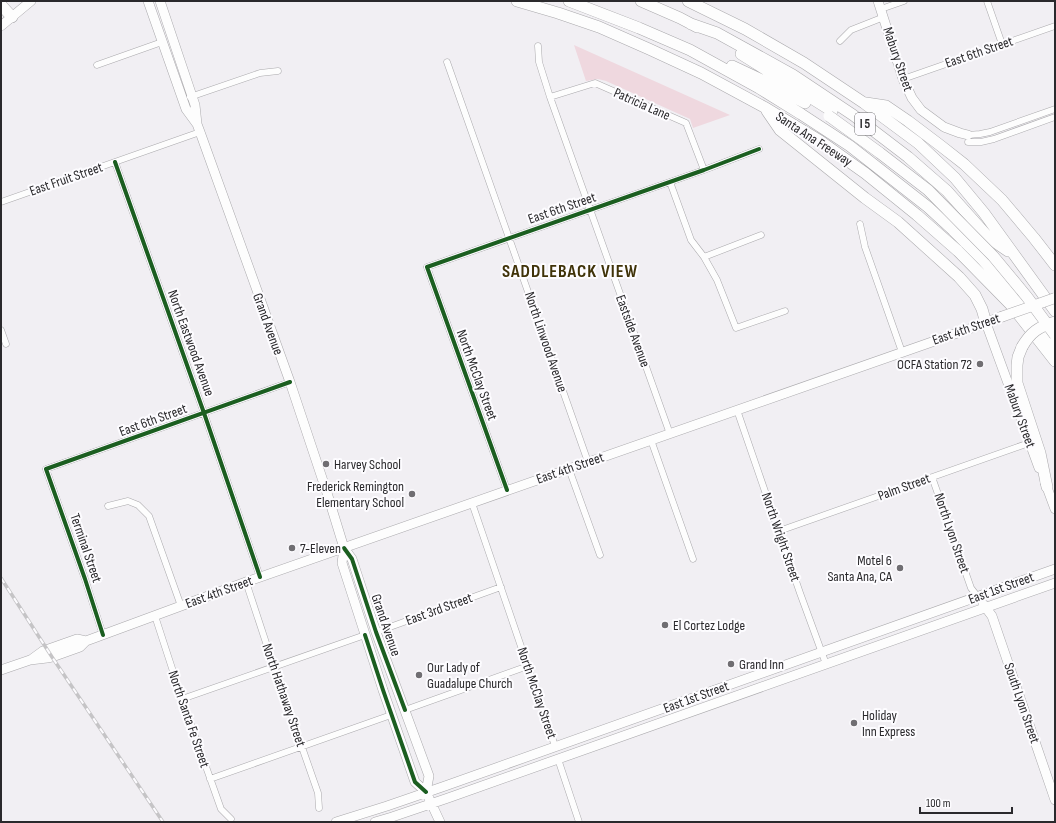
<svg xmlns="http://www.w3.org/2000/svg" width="1056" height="823" font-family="'Sofia Sans Condensed',sans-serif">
  <rect width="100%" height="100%" fill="#f1eff3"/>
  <path fill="#efd8df" d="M574 45 730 115 693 128 690 119 606 81 598 79 586 81Z"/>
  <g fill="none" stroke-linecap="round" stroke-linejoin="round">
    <defs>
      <path id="street" d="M987 1 1002 44
        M881 9 904 1
        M840 41 851 30 884 17
        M538 46 539 62 550 97 670 434
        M447 62 588 462
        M97 65 162 42
        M903 79 1055 26
        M190 97 260 73 278 71
        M550 97 595 83 686 123 704 170
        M968 135 980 134 990 132 1055 109
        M968 142H981L994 139 1055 117
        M115 162 204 413 260 577
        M670 182 691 240 704 257 717 280 736 328 785 311
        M1 202 200 132
        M860 224 865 247 902 352
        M704 257 761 235
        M1 330 6 344
        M737 410 800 593 826 664
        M651 440 693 559
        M569 469 600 555
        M932 477 971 588 978 597
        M507 490 427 267 704 170 759 149
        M472 503 555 746
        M108 506 128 501 138 505 149 516 181 606
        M779 531 1029 443
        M246 582 274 667 318 793 319 808
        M155 616 182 699 221 809 231 819
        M376 632 501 587
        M103 635 85 579 46 469 290 382
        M182 699 365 635
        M405 710 528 666
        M558 759 579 822
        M210 779 391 715"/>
      <path id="secondary" d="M148 1 186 109 197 124
        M160 1 195 105 197 124 200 132 290 382 328 496 344 548 352 559 376 632 429 776 426 792
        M878 1 903 79 912 98 921 110 944 127 960 133 968 135
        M1 26 31 1
        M1045 482 1055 509
        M344 548 342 563 383 690 415 782 426 792 440 822
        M983 604 992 616 1055 800
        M32 659 43 651 77 639 86 641
        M1 670 30 660 47 658 52 657 80 647 86 641 246 582 986 323 1039 468
        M336 822 387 806 445 786 1055 569
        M375 822 392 817 448 798 1055 583"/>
      <path id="primary" d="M986 323 1001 317"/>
      <path id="highway" d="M517 1 558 13 599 27 649 49 701 73 764 107 820 141 865 173 917 215 958 251 1011 305 1055 361
        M569 1 639 28 690 50 759 88 801 114 850 146 928 207 953 230 983 260 1019 301 1055 346
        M641 1 680 18 697 27
        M688 1 745 29 804 63 864 103 918 143 955 178 984 213 1055 311
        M1 5 12 17
        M691 24 717 33 793 75 853 115 908 157 947 191 989 238 1008 251
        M741 54 832 111
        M732 66 764 81 805 103
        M866 103 886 106 908 121 941 146 964 164 1002 200 1034 238 1055 265
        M767 111 780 130 865 198 898 222 959 277 975 295 982 309 986 323
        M1022 347 1018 357 1017 365V383L1040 453 1047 487"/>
    </defs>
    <use href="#street" stroke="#aaa9ac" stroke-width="7"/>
    <use href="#secondary" stroke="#aaa9ac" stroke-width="10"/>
    <use href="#primary" stroke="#aaa9ac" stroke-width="11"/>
    <use href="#highway" stroke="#aaa9ac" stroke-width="12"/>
    <use href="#street" stroke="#fdfdfd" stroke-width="6"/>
    <use href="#secondary" stroke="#fdfdfd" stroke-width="9"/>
    <use href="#primary" stroke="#fdfdfd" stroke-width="10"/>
    <use href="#highway" stroke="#fdfdfd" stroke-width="11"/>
    <defs>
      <path id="rail" d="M1 578 52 657 163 822"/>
    </defs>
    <use href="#rail" stroke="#c5c4c6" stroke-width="3.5"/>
    <use href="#rail" stroke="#fdfcff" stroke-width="2" stroke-dasharray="6" stroke-linecap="butt"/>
    <defs>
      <path id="primary-bridge" d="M1001 317 1055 298"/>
      <path id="highway-bridge" d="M829 116 880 153 928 190 993 256 1027 297 1055 335
        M1022 347C1030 333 1039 326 1055 322"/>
    </defs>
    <use href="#primary-bridge" stroke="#aaa9ac" stroke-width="11" stroke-linecap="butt"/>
    <use href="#highway-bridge" stroke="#aaa9ac" stroke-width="12" stroke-linecap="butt"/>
    <use href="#primary-bridge" stroke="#fdfdfd" stroke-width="10"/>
    <use href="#highway-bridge" stroke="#fdfdfd" stroke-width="11"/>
    <defs>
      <path id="cycleway" d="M115 162 204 413 260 577
        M507 490 427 267 704 170 759 149
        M344 548 352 559 376 632 405 710
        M103 635 85 579 46 469 290 382
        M365 635 383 690 415 782 426 792"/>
    </defs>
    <use href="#cycleway" stroke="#fdfcff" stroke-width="6"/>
    <use href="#cycleway" stroke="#1b5e20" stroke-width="4"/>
  </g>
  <g fill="#706e72" stroke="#fdfcff" stroke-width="1.5">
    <circle cx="980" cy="364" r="4"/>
    <circle cx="326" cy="464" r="4"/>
    <circle cx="412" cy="494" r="4"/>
    <circle cx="292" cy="548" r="4"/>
    <circle cx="900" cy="568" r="4"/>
    <circle cx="665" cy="625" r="4"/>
    <circle cx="731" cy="664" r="4"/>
    <circle cx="419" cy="675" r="4"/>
    <circle cx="854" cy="723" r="4"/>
  </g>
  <g text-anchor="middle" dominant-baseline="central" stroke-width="4" stroke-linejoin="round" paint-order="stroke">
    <rect fill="#fdfcff" stroke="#69686b" stroke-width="1" x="855" y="113" width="20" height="22" rx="3"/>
    <g font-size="13" font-weight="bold" fill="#2a292c">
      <text x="865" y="124">I 5</text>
    </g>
    <g font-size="14" fill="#2a292c" stroke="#fdfcff">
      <text transform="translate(979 52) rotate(-19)">East 6th Street</text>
      <text transform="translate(898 59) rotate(71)">Mabury Street</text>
      <text transform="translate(642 104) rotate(24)">Patricia Lane</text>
      <text transform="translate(814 139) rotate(33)">Santa Ana Freeway</text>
      <text transform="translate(66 179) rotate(-19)">East Fruit Street</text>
      <text transform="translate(562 208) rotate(-19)">East 6th Street</text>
      <text transform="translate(268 324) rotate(70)">Grand Avenue</text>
      <text transform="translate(966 329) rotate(-19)">East 4th Street</text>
      <text transform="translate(633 331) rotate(70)">Eastside Avenue</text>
      <text transform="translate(546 342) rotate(71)">North Linwood Avenue</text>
      <text transform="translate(191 343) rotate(70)">North Eastwood Avenue</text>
      <text transform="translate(477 375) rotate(70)">North McClay Street</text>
      <text transform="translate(1020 416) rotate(70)">Mabury Street</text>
      <text transform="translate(153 420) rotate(-20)">East 6th Street</text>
      <text transform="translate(570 468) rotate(-19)">East 4th Street</text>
      <text transform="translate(904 487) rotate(-20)">Palm Street</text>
      <text transform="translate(952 533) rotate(71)">North Lyon Street</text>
      <text transform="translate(781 537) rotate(71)">North Wright Street</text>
      <text transform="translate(86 548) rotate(71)">Terminal Street</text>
      <text transform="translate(1001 588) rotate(-20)">East 1st Street</text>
      <text transform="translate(219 592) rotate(-20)">East 4th Street</text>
      <text transform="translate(439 609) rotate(-20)">East 3rd Street</text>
      <text transform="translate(386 625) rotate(71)">Grand Avenue</text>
      <text transform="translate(537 693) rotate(71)">North McClay Street</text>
      <text transform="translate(284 695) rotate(71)">North Hathaway Street</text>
      <text transform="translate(696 697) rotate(-20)">East 1st Street</text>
      <text transform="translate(1022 703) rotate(71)">South Lyon Street</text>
      <text transform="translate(189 719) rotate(71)">North Santa Fe Street</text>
    </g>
    <g font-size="14" fill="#2a292c" stroke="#fdfcff" text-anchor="start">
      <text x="972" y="364" text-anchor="end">OCFA Station 72</text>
      <text x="334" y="464">Harvey School</text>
      <text x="404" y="486" text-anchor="end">Frederick Remington<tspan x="404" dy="16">Elementary School</tspan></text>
      <text x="300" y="548">7-Eleven</text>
      <text x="892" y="560" text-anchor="end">Motel 6<tspan x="892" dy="16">Santa Ana, CA</tspan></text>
      <text x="673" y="625">El Cortez Lodge</text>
      <text x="739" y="664">Grand Inn</text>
      <text x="427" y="667">Our Lady of<tspan x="427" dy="16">Guadalupe Church</tspan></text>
      <text x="862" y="715">Holiday<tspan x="862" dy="16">Inn Express</tspan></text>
    </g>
    <g font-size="18" font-weight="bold" letter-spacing="1" fill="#403309" stroke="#fdfcff">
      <text x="570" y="271">SADDLEBACK VIEW</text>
    </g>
  </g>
  <rect width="1056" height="823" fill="none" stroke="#2a292c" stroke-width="4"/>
  <path d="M920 807v6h92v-6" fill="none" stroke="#2a292c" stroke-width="2"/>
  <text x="926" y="807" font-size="12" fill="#2a292c" stroke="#fdfcff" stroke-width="3" paint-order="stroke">100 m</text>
</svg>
